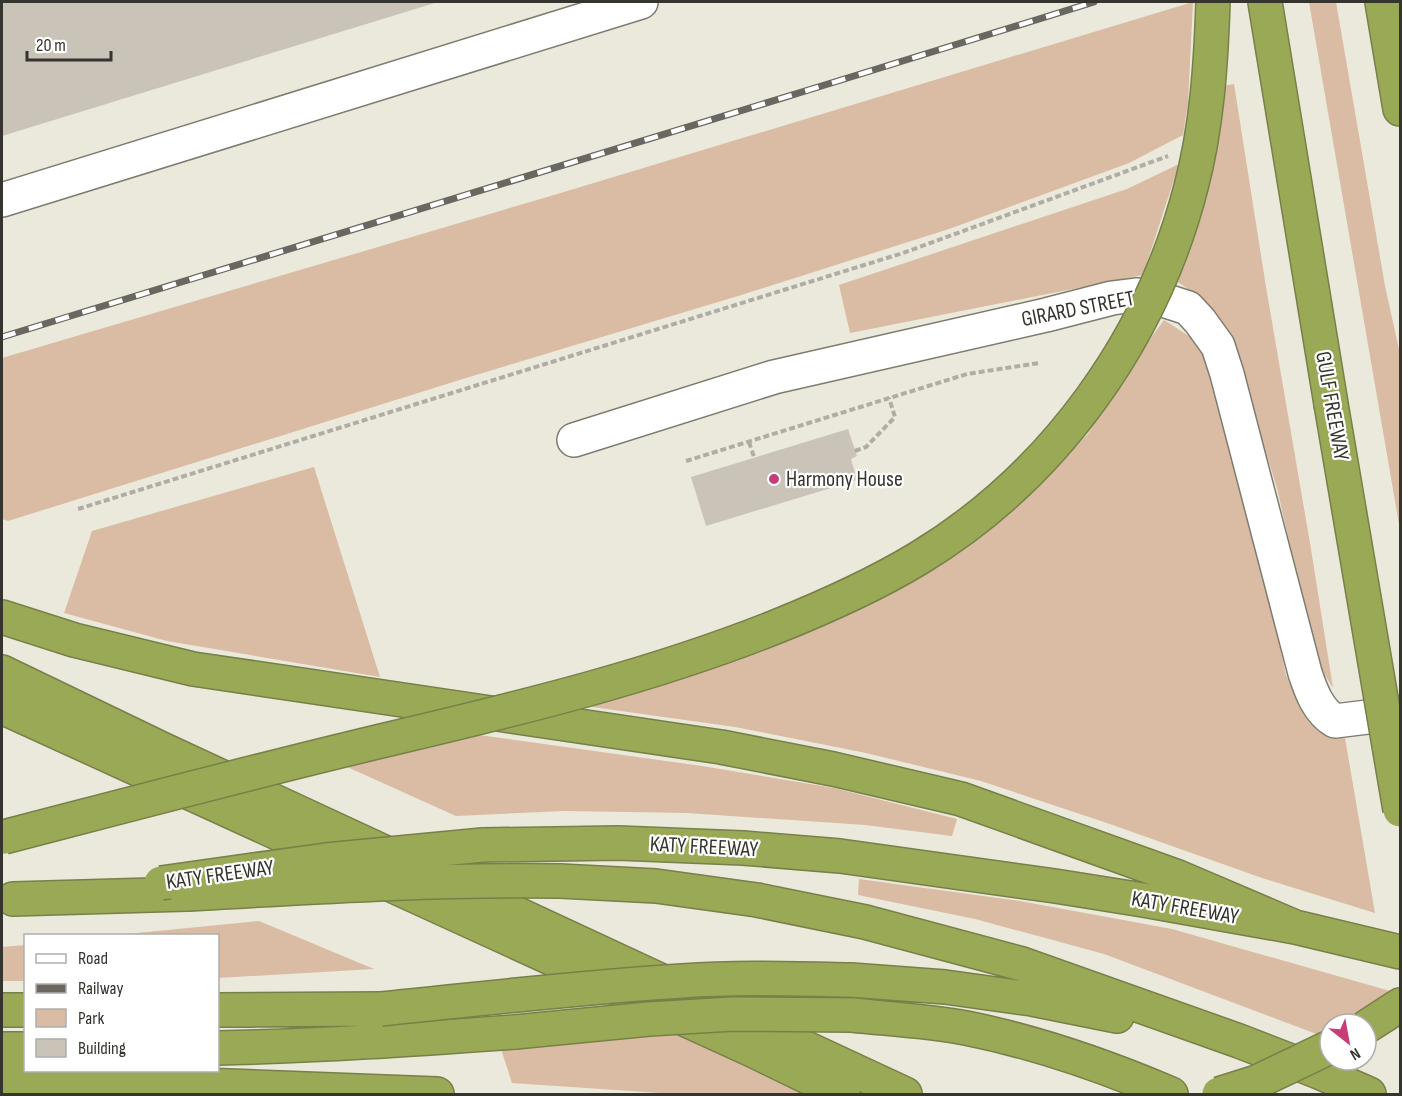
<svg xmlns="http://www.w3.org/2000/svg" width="1402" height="1096" font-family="'Sofia Sans Condensed',sans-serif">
  <rect width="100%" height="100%" fill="#ebe9dc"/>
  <path fill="#dabba3" d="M1193 2 1188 102 1183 135 1129 163 949 229 738 296 466 378 8 521 2 519V358L554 195Z
    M1309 2H1336L1385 286 1400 354V530Z
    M1234 84 1266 287 1311 549 1333 688 1316 661 1277 488 1229 334 1206 302 1178 282 1201 207 1223 86Z
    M1179 164 1143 275 850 333 839 285 1127 189Z
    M1164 320 1192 338 1207 359 1258 545 1286 675 1299 706 1320 727 1345 738 1375 913 1262 878 1107 823 981 781 866 753 735 727 585 706 816 628 924 575 993 524 1087 435 1140 353Z
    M314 467 380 677 167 641 64 613 92 531Z
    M479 735 702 766 834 788 957 819 952 836 865 825 687 813 565 811 456 816 345 766Z
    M859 879 1020 901 1172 929 1390 991 1337 1024H1330V1028L1319 1035 1104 954 975 919 858 895Z
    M259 921 374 969 218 978V936L117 935Z
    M25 945V981H2V947Z
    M687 1032 811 1094H675L512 1083 501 1049Z"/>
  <path fill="#cac3b8" d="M2 2H438L2 136Z
    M848 429 857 456 851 459 857 480 706 526 691 477Z"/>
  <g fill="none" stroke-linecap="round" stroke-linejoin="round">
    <defs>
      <path id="minor" d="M2 200 641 2
        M574 440 774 377 1046 315 1112 298 1136 295 1154 297 1188 308 1200 321 1218 346 1227 374 1305 673C1311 691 1318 711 1335 721L1400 713"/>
      <path id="highway" d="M1265 2 1331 404
        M1382 2 1400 109
        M2 617 74 640 193 669 721 747 833 769 961 799 1178 877 1295 927
        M2 672 164 750 905 1094
        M2 707 752 1050 843 1094
        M483 845 618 843 743 848 840 856 1055 886 1143 900 1295 927 1400 952
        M560 881 656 886 757 900 865 922 1022 964 1239 1041 1319 1072 1369 1094
        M13 899 187 894
        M851 980 945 987 1032 999 1117 1016
        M2 1010H26
        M218 1010 381 1009
        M852 1015C890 1019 929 1021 966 1028 1036 1042 1105 1066 1171 1094
        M1366 1027 1400 1005
        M218 1048C317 1046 416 1039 515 1032
        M2 1049H26
        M2 1081 150 1083 437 1094"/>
    </defs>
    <use href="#minor" stroke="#7e7c70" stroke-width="36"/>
    <use href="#highway" stroke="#778048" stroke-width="36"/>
    <path stroke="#b0aea4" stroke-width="4" stroke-dasharray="6 3" stroke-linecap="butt" d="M749 442 754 457
      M855 451 866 447 895 417 889 398
      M686 461 967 374 1039 363
      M78 509 903 253 1168 156"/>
    <use href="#minor" stroke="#fff" stroke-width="33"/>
    <use href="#highway" stroke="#9aa955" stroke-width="33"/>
    <defs>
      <path id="rail" d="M2 337 828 84 1094 2"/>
    </defs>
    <use href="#rail" stroke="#696760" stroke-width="7"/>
    <use href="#rail" stroke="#fff" stroke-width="4.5" stroke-dasharray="14" stroke-linecap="butt"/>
    <defs>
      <path id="highway-bridge" d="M1331 404 1400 810
        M4 837C135 803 266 768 398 737 525 707 652 676 773 628 823 608 873 586 919 558 1054 476 1152 339 1191 187 1207 127 1211 63 1213 2
        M161 883 326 860 483 845
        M187 894C312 887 436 879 560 881
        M381 1009C481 999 582 987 682 981 738 977 795 979 851 980
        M515 1032 649 1019 733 1014 852 1015
        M1219 1094 1257 1082 1330 1047"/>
    </defs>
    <use href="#highway-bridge" stroke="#778048" stroke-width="36" stroke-linecap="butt"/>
    <use href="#highway-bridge" stroke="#9aa955" stroke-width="33"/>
  </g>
  <circle fill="#c73d76" stroke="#fff" stroke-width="2" cx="774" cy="479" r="6"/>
  <g text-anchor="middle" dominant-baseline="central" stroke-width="4.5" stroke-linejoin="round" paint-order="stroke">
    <g font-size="22" fill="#35342f" stroke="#fff">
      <text transform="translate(1078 309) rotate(-11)">GIRARD STREET</text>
      <text transform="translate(1332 406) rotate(80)">GULF FREEWAY</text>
      <text transform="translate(704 847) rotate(3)">KATY FREEWAY</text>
      <text transform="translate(220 875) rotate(-8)">KATY FREEWAY</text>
      <text transform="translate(1185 908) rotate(10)">KATY FREEWAY</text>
    </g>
    <g font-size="22" fill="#35342f" stroke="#fff" text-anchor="start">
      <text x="786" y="479">Harmony House</text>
    </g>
  </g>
  <rect width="1402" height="1096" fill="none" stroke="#35342f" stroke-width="6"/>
  <rect x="24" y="934" width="195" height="138" fill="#ffffff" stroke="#aeaeac" stroke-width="1.5"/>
  <rect x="36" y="954" width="30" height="9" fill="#ffffff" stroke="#aeaeac" stroke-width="1.5"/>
  <text x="78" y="964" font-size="18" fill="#35342f">Road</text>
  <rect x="36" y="984" width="30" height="9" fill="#696760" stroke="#aeaeac" stroke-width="1.5"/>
  <text x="78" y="994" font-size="18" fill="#35342f">Railway</text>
  <rect x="36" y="1009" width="30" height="18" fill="#dabba3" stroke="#aeaeac" stroke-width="1.5"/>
  <text x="78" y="1024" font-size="18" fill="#35342f">Park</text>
  <rect x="36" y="1039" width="30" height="18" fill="#cac3b8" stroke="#aeaeac" stroke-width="1.5"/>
  <text x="78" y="1054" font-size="18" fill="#35342f">Building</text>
  <g transform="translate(1348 1042) rotate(149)"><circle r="28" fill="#ffffff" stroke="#aeaeac" stroke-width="1.5"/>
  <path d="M0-4.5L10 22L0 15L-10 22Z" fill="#c73d76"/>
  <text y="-9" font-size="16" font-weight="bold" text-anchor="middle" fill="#35342f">N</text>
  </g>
  <path d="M27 51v9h84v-9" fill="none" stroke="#35342f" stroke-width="3"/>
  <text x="36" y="51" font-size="18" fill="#35342f" stroke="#ffffff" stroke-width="4.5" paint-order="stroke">20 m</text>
</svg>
